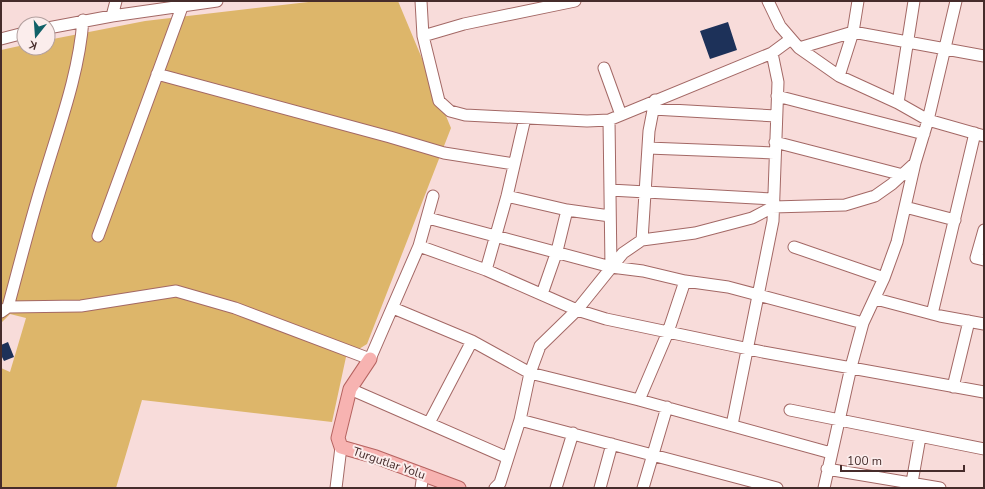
<svg xmlns="http://www.w3.org/2000/svg" width="985" height="489" font-family="'Nunito Sans',sans-serif">
  <rect width="100%" height="100%" fill="#f8dcda"/>
  <path fill="#ddb66a" d="M317 1H398L451 128 367 344 346 357 332 422 142 400 116 488H1V368L10 372 26 318 10 314 1 323V50L24 45V48H48V40L145 21Z"/>
  <path fill="#1d3159" d="M728 22 737 50 710 59 700 31Z
    M8 342 14 357 4 361 1 355V345Z"/>
  <g fill="none" stroke-linecap="round" stroke-linejoin="round">
    <defs>
      <path id="minor" d="M421 1 423 36 439 101 450 111 465 115 587 121 609 120 772 53 791 39
        M768 1 780 26 799 48 839 76 898 103 928 120 984 136
        M112 16 116 1
        M48 28 112 16 217 1
        M423 36 464 24 575 1
        M1 39 24 33
        M799 48 853 32 984 56
        M604 68 621 115
        M157 74 390 137 444 153 514 164
        M839 76 853 32 858 1
        M777 96 924 134
        M898 103 914 1
        M653 109 776 116
        M609 120 611 267 643 271 685 281 728 287 863 323
        M775 142 903 175
        M648 148 774 153
        M610 190 772 199
        M507 196 567 210 610 216
        M905 207 955 220
        M428 218 611 267
        M984 230 976 258 984 260
        M98 236 182 7
        M642 240 649 131 655 100
        M419 246 486 270 577 310 606 319 763 352 984 392
        M794 247 884 278
        M486 270 507 196 525 118
        M542 294 557 251 567 210
        M876 299 940 316 984 324
        M8 307C20 263 31 218 45 174 60 124 79 73 83 20
        M393 308 472 341 530 373 639 400 831 453
        M1 312 8 307 81 306 176 291 235 308 370 359 419 246 433 196
        M932 314 975 133
        M953 387 969 321
        M350 389 508 458
        M639 400 668 332 685 281
        M790 410 984 449
        M520 420 777 488
        M429 423 472 341
        M732 425 773 221 778 82 772 53
        M827 469 940 488
        M336 488 341 447
        M421 488 423 474
        M495 488 500 483 520 420 530 373 540 346 577 310 623 253 642 240 695 233 752 218 773 207 845 205 875 196 892 184 915 163 928 120 956 1
        M556 488 573 433
        M600 488 612 444
        M643 488 667 407
        M824 488 851 367 863 323 884 278 897 242 915 163
        M911 488 920 437"/>
      <path id="major" d="M370 359 350 389 338 438 341 447 376 457 459 488"/>
    </defs>
    <use href="#minor" stroke="#a36865" stroke-width="13"/>
    <use href="#major" stroke="#b66360" stroke-width="15"/>
    <use href="#minor" stroke="#fff" stroke-width="11"/>
    <use href="#major" stroke="#f7b3b1" stroke-width="13"/>
  </g>
  <g text-anchor="middle" dominant-baseline="central" stroke-width="4" stroke-linejoin="round" paint-order="stroke">
    <g font-size="12" fill="#462c2b" stroke="#fbedec">
      <text transform="translate(389 463) rotate(19)">Turgutlar Yolu</text>
    </g>
  </g>
  <rect width="985" height="489" fill="none" stroke="#462c2b" stroke-width="4"/>
  <g transform="translate(36 36) rotate(197)"><circle r="19" fill="#fbedec" stroke="#b3a09f"/>
  <path d="M0-3L7 15L0 10L-7 15Z" fill="#116168"/>
  <text y="-6" font-size="11" font-weight="bold" text-anchor="middle" fill="#462c2b">K</text>
  </g>
  <path d="M841 465v6h123v-6" fill="none" stroke="#462c2b" stroke-width="2"/>
  <text x="847" y="465" font-size="12" fill="#462c2b" stroke="#fbedec" stroke-width="3" paint-order="stroke">100 m</text>
</svg>
